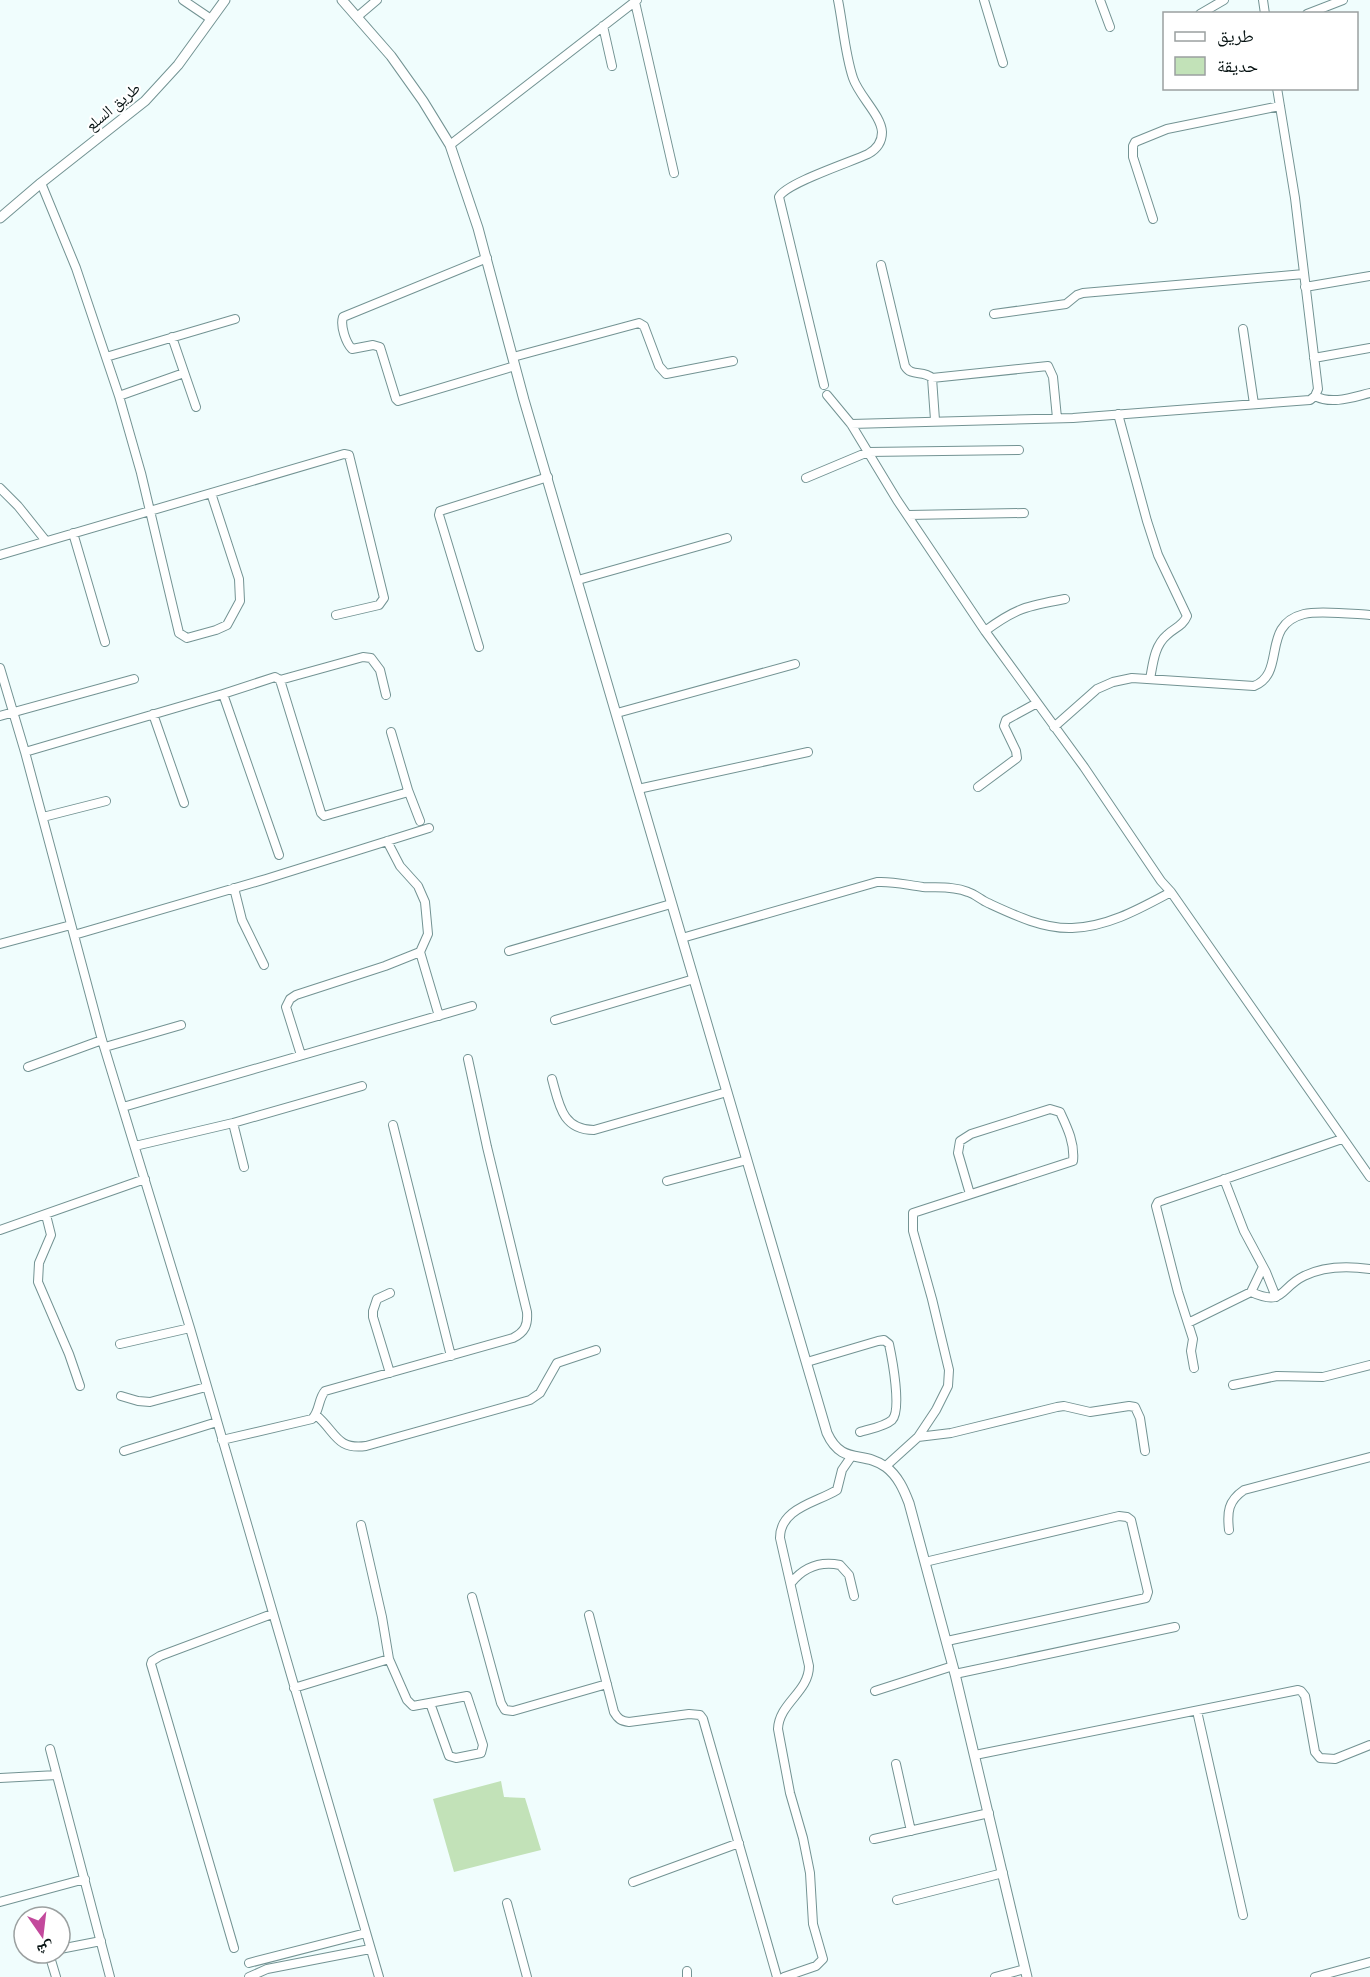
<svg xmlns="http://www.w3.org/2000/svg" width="1370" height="1977" font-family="'Source Sans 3','Noto Naskh Arabic',sans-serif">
  <rect width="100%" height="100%" fill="#f0fdfd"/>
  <path fill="#c2e2b8" d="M501 1781 504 1797 525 1798 541 1850 454 1872 433 1799Z"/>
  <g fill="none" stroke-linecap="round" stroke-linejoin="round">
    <defs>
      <path id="minor" d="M183 0 211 19
        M984 0 1003 63
        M1100 0 1110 27
        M1263 0 1265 14
        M635 2 674 173
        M1200 14 1224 0
        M1307 14 1343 0
        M357 17 377 0
        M603 26 612 66
        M1277 88 1295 198 1318 389 1315 396
        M450 145 637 0
        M41 183 76 268 119 396 141 473 179 633 187 638 216 630 227 625 240 601 239 579 211 493
        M1153 219 1133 157V146L1135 142 1167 129 1280 106
        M487 258 343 317C340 326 346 343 352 349L373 345 380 347 396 399 398 401 515 366
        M881 265 905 366C911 377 923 370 932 378L935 420
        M1305 287 1370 276
        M994 314 1066 304 1077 295 1083 293 1304 274
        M1243 329 1254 404
        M172 337 196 407
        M106 357 235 319
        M513 357 639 323 644 326 659 366 666 374 733 361
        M1314 358 1370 348
        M932 378 1048 366 1053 377 1057 418
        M824 385 779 197C786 183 851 162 868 154 877 149 882 142 882 132 881 115 859 96 853 78 845 54 843 25 838 0
        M827 395 851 424 897 500 985 631 1084 767 1161 881 1171 892 1194 925 1370 1177
        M119 396 184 373
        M1118 414 1147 521 1158 555 1187 616C1183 626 1174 628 1167 635 1154 646 1153 664 1150 679
        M851 424 1073 418 1310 400 1315 396C1332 405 1353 397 1370 393
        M806 478 868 452 1019 450
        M0 488 18 506 46 541
        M908 515 1024 513
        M73 533 105 642
        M0 555 344 454 349 455 384 598 379 605 336 615
        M578 580 727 538
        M985 631C1016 608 1027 606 1065 599
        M479 647 439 515 440 511 548 477
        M0 668 25 752 102 1040 190 1328 379 1977
        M280 680 363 657 371 658 380 670 386 695
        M223 694 275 677 280 680 321 813 324 816 405 793 408 790 391 732
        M617 713 795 664
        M153 714 184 803
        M0 716 134 679
        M1054 727 1097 689 1113 682 1132 678 1254 686C1287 673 1260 625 1304 614 1319 610 1353 614 1370 615
        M25 752 223 694 279 855
        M978 787 1017 758 1016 751 1004 726 1006 720 1037 703
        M638 789 808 752
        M408 790 420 821
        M43 817 106 801
        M387 841 400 866 418 886 425 902 428 934 420 952 439 1016
        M234 888 242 920 264 965
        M74 935 266 879 429 828
        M682 938 877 882C893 881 907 885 923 887 938 888 953 886 968 892 975 894 981 900 988 903 1014 915 1043 929 1072 928 1108 927 1141 908 1171 892
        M0 944 71 925
        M509 951 671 904
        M555 1020 694 979
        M105 1047 181 1025
        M301 1055 286 1007 290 999 296 995 385 966 420 952
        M28 1067 102 1040
        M552 1079C559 1104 562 1130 594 1130L727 1092
        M123 1107 472 1006
        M233 1123 244 1167
        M393 1125 451 1356
        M135 1146 233 1123 362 1086
        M1224 1179 1244 1231 1266 1272 1276 1297
        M667 1181 747 1160
        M46 1215 51 1235 39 1263 38 1282 69 1354 80 1386
        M0 1230 145 1179
        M1251 1292 1263 1267
        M1188 1323 1251 1292C1285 1307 1279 1288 1304 1276 1324 1266 1349 1266 1370 1269
        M120 1344 190 1328
        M807 1362 878 1341 884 1340 889 1344C892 1358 902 1410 892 1420 884 1427 869 1429 860 1432
        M1194 1368 1191 1351 1193 1339 1178 1292 1156 1206 1158 1202 1342 1139
        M390 1373 373 1317V1311L377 1299 390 1293
        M1233 1385 1277 1376 1323 1377 1370 1365
        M121 1396 138 1401 150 1402 206 1387
        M316 1415C336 1432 336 1450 366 1446L530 1400 540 1393 557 1363 596 1350
        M918 1437 936 1410 948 1386 949 1370 932 1299 913 1231V1213L1073 1161C1075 1143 1067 1127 1060 1112L1050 1109 971 1134 960 1141 958 1153 970 1194
        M222 1440 312 1419C320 1411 318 1399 325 1391L513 1338C525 1332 528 1325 527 1312L487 1147 468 1059
        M124 1451 217 1422
        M886 1466 918 1437 951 1433 1057 1407 1064 1406 1090 1412 1129 1406 1135 1407 1140 1418 1145 1451
        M361 1525 382 1617 389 1659
        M1229 1530C1227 1512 1228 1501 1244 1490L1370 1457
        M925 1562 1119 1516 1127 1517 1131 1520 1148 1592 1146 1598 947 1641
        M791 1583C804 1567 820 1561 840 1565L849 1575 854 1596
        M472 1597 501 1703 505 1710 513 1711 607 1684
        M589 1615 614 1712C618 1719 621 1721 629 1722L689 1714 700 1715 703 1719 777 1977
        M955 1674 1175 1627
        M294 1688 389 1659 407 1700 413 1706 467 1696 483 1745 481 1753 456 1758 449 1756 430 1703
        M875 1691 953 1666
        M1197 1711 1243 1915
        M50 1749 110 1977
        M975 1755 1298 1690 1301 1691 1305 1696 1315 1752 1320 1758 1335 1759 1370 1745
        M896 1764 911 1831
        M0 1778 57 1775
        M874 1839 989 1813
        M633 1882 739 1843
        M897 1900 1003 1873
        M0 1902 85 1879
        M507 1903 527 1977
        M234 1948 151 1664 152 1661 160 1656 272 1614
        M60 1949 101 1941
        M52 1953 50 1957 56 1977
        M249 1963 366 1933
        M687 1971V1977
        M249 1977 267 1969 370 1949
        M784 1977 816 1966 823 1959 813 1924 810 1873 803 1838 790 1793 778 1729C779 1703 809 1692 809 1666L780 1538C780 1508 816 1503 837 1490L842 1470 851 1457
        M995 1977 1025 1969
        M1315 1977 1370 1962"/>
      <path id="tertiary" d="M342 0 391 56 423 101 450 145 478 228 524 400 827 1433C842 1466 863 1450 886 1467 898 1476 904 1490 909 1503L955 1674 1027 1977
        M0 218 41 183 145 101 178 65 225 0"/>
    </defs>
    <use href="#minor" stroke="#739393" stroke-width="10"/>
    <use href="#tertiary" stroke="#739393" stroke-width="11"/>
    <use href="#minor" stroke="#fff" stroke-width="8"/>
    <use href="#tertiary" stroke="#fff" stroke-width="9"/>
  </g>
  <g text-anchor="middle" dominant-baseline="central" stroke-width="4.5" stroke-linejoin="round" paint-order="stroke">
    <g font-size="16" fill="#061212" stroke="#fff">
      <text transform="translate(113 107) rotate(-40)">طريق السلع</text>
    </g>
  </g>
  <rect x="1163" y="12" width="195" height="78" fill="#ffffff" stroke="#9ba0a0" stroke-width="1.5"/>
  <rect x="1175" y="32" width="30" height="9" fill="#ffffff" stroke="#9ba0a0" stroke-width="1.5"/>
  <text x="1217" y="42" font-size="18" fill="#061212">طريق</text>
  <rect x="1175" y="57" width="30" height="18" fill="#c2e2b8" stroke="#9ba0a0" stroke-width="1.5"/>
  <text x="1217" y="72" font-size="18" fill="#061212">حديقة</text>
  <g transform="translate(42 1935) rotate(166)"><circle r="28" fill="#ffffff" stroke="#9ba0a0" stroke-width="1.5"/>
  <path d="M0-4.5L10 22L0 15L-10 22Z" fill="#c3499c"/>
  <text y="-9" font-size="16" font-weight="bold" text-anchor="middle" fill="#061212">ش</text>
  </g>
</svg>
